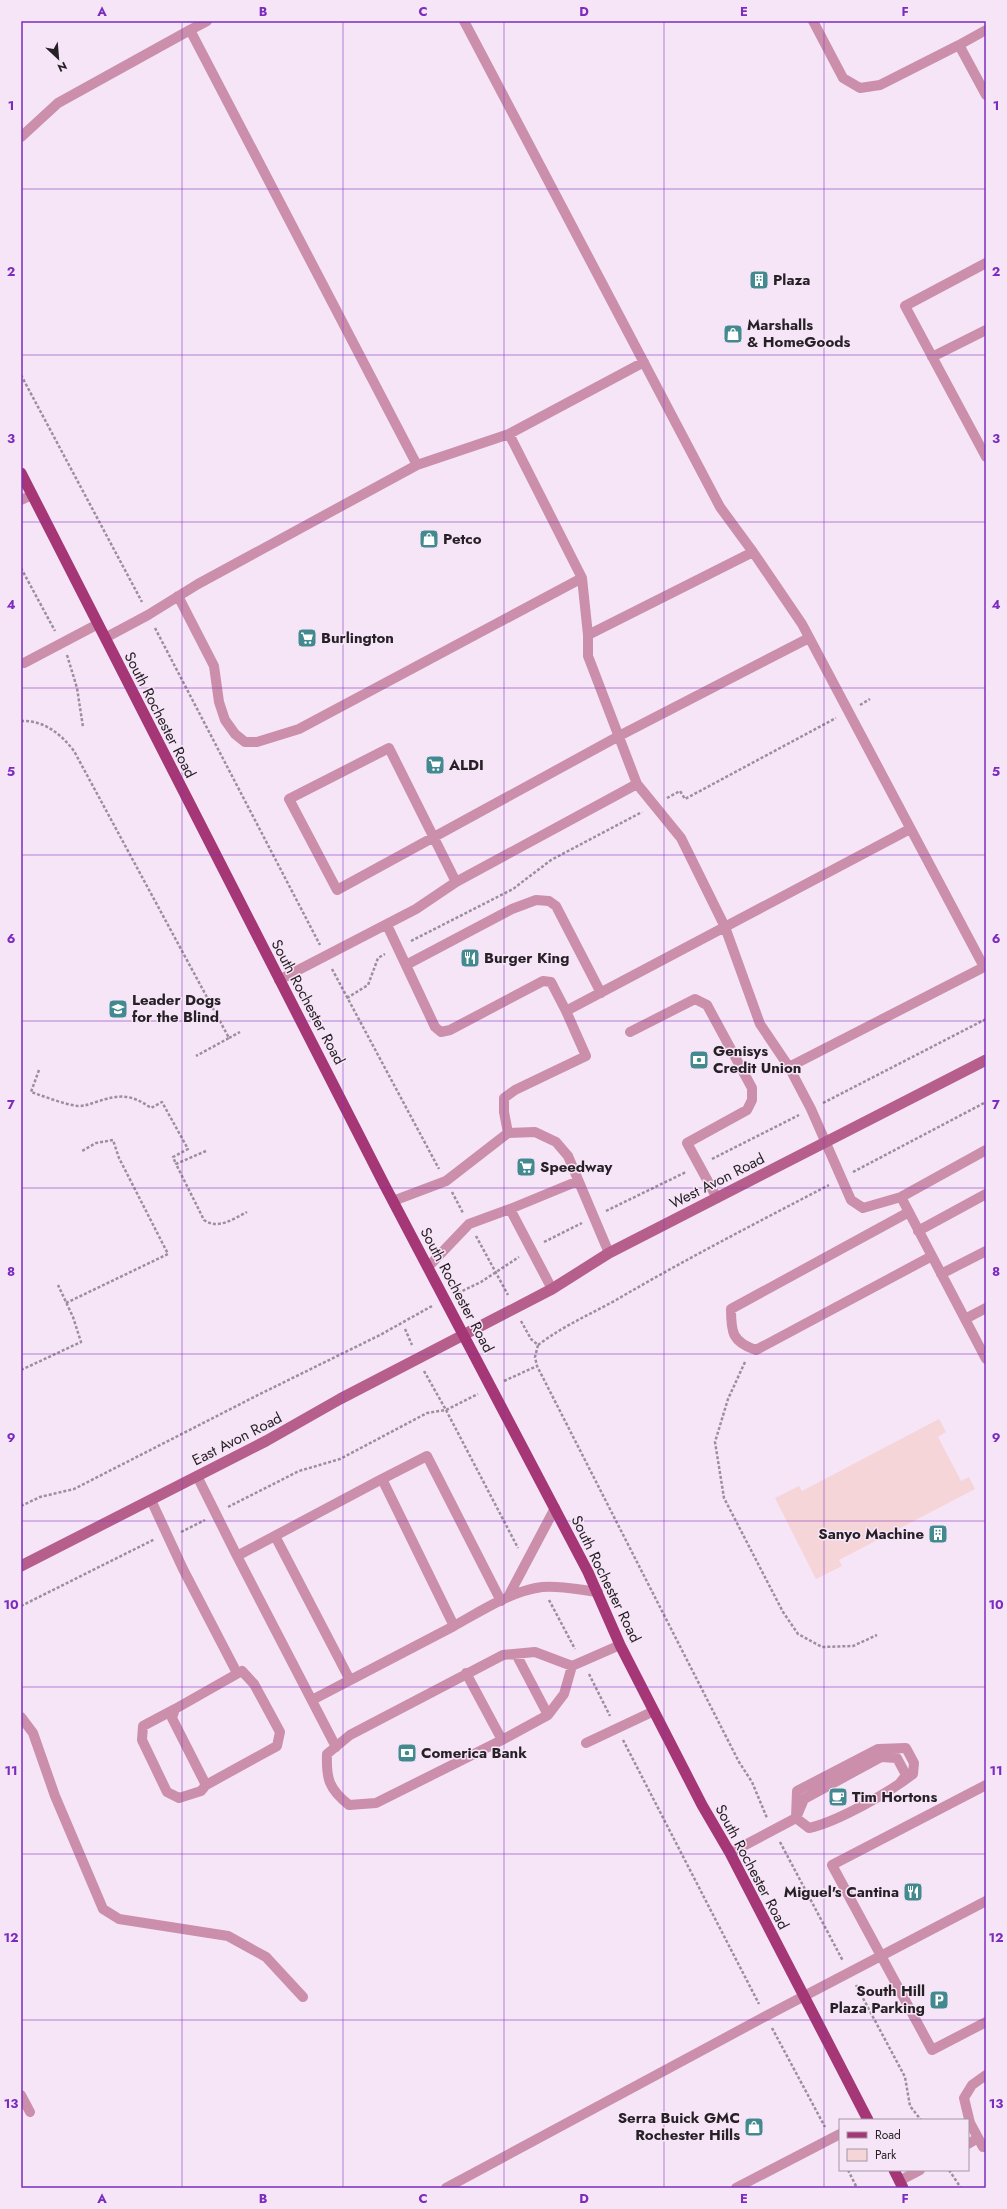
<svg xmlns="http://www.w3.org/2000/svg" width="1007" height="2209" font-family="Jost,sans-serif">
  <rect width="100%" height="100%" fill="#f6e5f6"/>
  <path fill="#f5d5d7" d="M939 1419 946 1432 938 1437 961 1481 969 1477 975 1489 839 1560 842 1566 816 1579 775 1498 799 1486 802 1491Z"/>
  <g fill="none" stroke-linecap="round" stroke-linejoin="round">
    <path stroke="#9c8f9c" stroke-width="2.5" stroke-dasharray="3 2" stroke-linecap="butt" d="M21 375 142 602
      M21 568 55 631
      M155 628 320 945
      M67 655 77 688 83 727
      M860 705 870 699
      M21 721C44 720 61 734 74 751L229 1038 196 1056
      M667 798 680 791 685 799 836 718
      M411 941 513 889 551 860 642 812
      M332 969 439 1169
      M347 998 368 985 378 958 385 954
      M229 1038 240 1032
      M39 1070 31 1092C46 1097 63 1104 78 1106 85 1106 90 1104 96 1102 120 1094 131 1094 151 1108L162 1102 188 1149 173 1157 176 1164
      M823 1103 986 1019
      M206 1151 176 1164 204 1220C218 1230 233 1219 247 1212
      M712 1159 799 1115
      M853 1172 986 1102
      M452 1192 463 1213
      M606 1211 686 1172
      M476 1236 508 1295
      M544 1242 582 1223
      M458 1293 481 1282 519 1257
      M66 1303 168 1254 119 1158 113 1140 96 1143 82 1151
      M521 1321 531 1339 538 1345 535 1357 537 1366 739 1762 752 1782 767 1818
      M405 1329 412 1345
      M538 1345C563 1326 589 1315 616 1300 686 1259 758 1222 829 1185
      M745 1362 728 1399 715 1442 724 1498 783 1612 798 1634 822 1647 853 1646 877 1635
      M21 1370 81 1342 73 1317 58 1285
      M424 1371 446 1410 478 1394
      M504 1381 537 1366
      M21 1506 40 1497 74 1489 258 1395 380 1335 432 1306
      M228 1507 299 1471 340 1459 427 1413 446 1410 518 1548
      M181 1532 205 1520
      M549 1600 575 1649
      M21 1606 155 1539
      M589 1674 610 1716
      M623 1740 759 2004
      M780 1842 843 1961
      M856 1985 905 2077 910 2106 921 2120
      M772 2028 825 2127
      M848 2170 857 2188
      M949 2170 961 2188"/>
    <path stroke="#cb8eab" stroke-width="10" d="M464 21 720 507 753 552
      M813 21 843 78 860 88 880 85 959 45 986 95
      M190 30 207 21
      M959 45 986 30
      M21 137 58 103 190 30 417 465 509 434 582 578 588 635V656L637 784 681 838 725 927 760 1024 789 1067 811 1109 851 1200 863 1208 901 1197 986 1150
      M986 263 905 306 986 457
      M932 357 986 330
      M509 434 644 362
      M21 500 32 495
      M178 596 214 666 219 702 225 720 235 734 245 742H257L299 729 582 578
      M588 635 753 552 802 624 984 967 986 966
      M105 638 148 615 198 584 417 465
      M24 663 98 624
      M456 882 389 748 289 799 337 890 619 736 809 638
      M387 925 435 1027 441 1032 450 1030 543 981 551 982 566 1011 910 829
      M406 965 512 909 536 900 549 901 556 906 601 993
      M279 980 416 909 456 882 637 784
      M630 1032 695 999 707 1005 752 1088V1100L747 1110 687 1143 717 1198
      M789 1067 984 967
      M508 1133 504 1112V1098L515 1090 586 1056 566 1011
      M901 1197 986 1359
      M393 1201 446 1181 508 1133 535 1132 556 1142 568 1156 609 1253
      M909 1212 731 1309C731 1332 732 1342 756 1350L932 1256
      M918 1231 986 1194
      M428 1267 469 1224 510 1209
      M941 1274 986 1251
      M552 1289 510 1209 578 1181
      M965 1319 986 1308
      M197 1476 237 1556 382 1479 454 1626C481 1611 511 1591 542 1587 560 1585 580 1590 598 1592
      M382 1479 427 1456 501 1601
      M151 1500 183 1569 237 1673
      M275 1536 350 1680
      M237 1556 336 1747
      M508 1597 555 1508
      M516 1654 548 1715
      M242 1671 254 1684 280 1732 277 1746 206 1785 172 1718 175 1709Z
      M466 1673 502 1740 548 1715 564 1694 572 1666
      M312 1700 454 1626
      M175 1709 143 1726 142 1740 167 1792 179 1798 201 1791 206 1785
      M21 1717 33 1733 55 1796 103 1909 119 1919 228 1936 266 1957 303 1997
      M502 1740 376 1803 349 1805C329 1789 326 1779 327 1754L350 1735 503 1655 535 1652 572 1666 620 1645
      M586 1743 654 1711
      M906 1748 914 1763 913 1774C890 1792 837 1822 809 1828L796 1818 797 1791 878 1749Z
      M986 1785 832 1865 932 2050 986 2022
      M730 1853 796 1818 804 1799 881 1757 897 1758 906 1775 900 1783
      M986 2075 972 2085 964 2098 970 2123 983 2147H986
      M21 2095 30 2112
      M968 2144 978 2138
      M899 2181 920 2170
      M446 2188 766 2016 986 1901
      M736 2188 840 2134"/>
    <path stroke="#b65e8c" stroke-width="11" d="M21 1566 266 1441 340 1399 552 1289 609 1253 986 1060"/>
    <path stroke="#a53776" stroke-width="11" d="M21 473 385 1186 588 1572 620 1645 702 1805 730 1853 868 2120
      M894 2170 903 2188"/>
  </g>
  <path fill="none" stroke="#7b2cbf" stroke-width="1" stroke-opacity="0.55" d="M182 21V2188M343 21V2188M504 21V2188M664 21V2188M824 21V2188M21 189H986M21 355H986M21 522H986M21 688H986M21 855H986M21 1021H986M21 1188H986M21 1354H986M21 1521H986M21 1687H986M21 1854H986M21 2020H986"/>
  <defs>
    <symbol id="building-square" viewBox="-11 -11 22 22"><rect x="-9" y="-9" width="18" height="18" rx="4" fill="#428a90" stroke="#f6e5f6"/><path d="M-4-6H4V6H1V3H-1V6H-4ZM-2.5-4.3h1.7v1.8h-1.7ZM.8-4.3h1.7v1.8H.8ZM-2.5-1h1.7V.8h-1.7ZM.8-1h1.7V.8H.8Z" fill="#fff"/></symbol>
    <symbol id="shop-square" viewBox="-11 -11 22 22"><rect x="-9" y="-9" width="18" height="18" rx="4" fill="#428a90" stroke="#f6e5f6"/><path d="M-5-2.5h2.3a2.7 3.5 0 0 1 5.4 0H5L5.5 6h-11ZM-1.5-2.5h3a1.5 2.3 0 0 0-3 0Z" fill="#fff"/></symbol>
    <symbol id="supermarket-square" viewBox="-11 -11 22 22"><rect x="-9" y="-9" width="18" height="18" rx="4" fill="#428a90" stroke="#f6e5f6"/><path d="M-6-5.5h2.5l.6 2H6L4.5 2H-2.5L-4.4-4H-6ZM-1.5 3.2a1.3 1.3 0 1 0 .1 0ZM3 3.2a1.3 1.3 0 1 0 .1 0Z" fill="#fff"/></symbol>
    <symbol id="restaurant-square" viewBox="-11 -11 22 22"><rect x="-9" y="-9" width="18" height="18" rx="4" fill="#428a90" stroke="#f6e5f6"/><path d="M-5-6h1v4h1v-4h1v4h1v-4h1v5L-1.5 .5V6h-2V.5L-5-1ZM5-6V6H3V1.5H1.5Q1.5-4 5-6Z" fill="#fff"/></symbol>
    <symbol id="school-square" viewBox="-11 -11 22 22"><rect x="-9" y="-9" width="18" height="18" rx="4" fill="#428a90" stroke="#f6e5f6"/><path d="M0-5L7-2L0 1L-7-2ZM-4 1L0 2.5L4 1V4Q0 6-4 4Z" fill="#fff"/></symbol>
    <symbol id="bank-square" viewBox="-11 -11 22 22"><rect x="-9" y="-9" width="18" height="18" rx="4" fill="#428a90" stroke="#f6e5f6"/><path d="M-6-4H6V4H-6ZM0-2.3a2.3 2.3 0 1 0 0 4.6a2.3 2.3 0 1 0 0-4.6Z" fill="#fff"/></symbol>
    <symbol id="cafe-square" viewBox="-11 -11 22 22"><rect x="-9" y="-9" width="18" height="18" rx="4" fill="#428a90" stroke="#f6e5f6"/><path d="M-5.5-4.5H6V0H3Q3 3.5 0 3.5H-2.5Q-5.5 3.5-5.5 0ZM3-3.2v2h1.7v-2ZM-6 4.5H4V6H-6Z" fill="#fff"/></symbol>
    <symbol id="parking-square" viewBox="-11 -11 22 22"><rect x="-9" y="-9" width="18" height="18" rx="4" fill="#428a90" stroke="#f6e5f6"/><path d="M-3.5-5.5H1a3.5 3.5 0 0 1 0 7H-1V5.5H-3.5ZM-1-3.4V-.6H.8a1.4 1.4 0 0 0 0-2.8Z" fill="#fff"/></symbol>
  </defs>
  <g fill-rule="evenodd">
    <use href="#building-square" x="748" y="269" width="22" height="22"/>
    <use href="#shop-square" x="722" y="323" width="22" height="22"/>
    <use href="#shop-square" x="418" y="528" width="22" height="22"/>
    <use href="#supermarket-square" x="296" y="627" width="22" height="22"/>
    <use href="#supermarket-square" x="424" y="754" width="22" height="22"/>
    <use href="#restaurant-square" x="459" y="947" width="22" height="22"/>
    <use href="#school-square" x="107" y="998" width="22" height="22"/>
    <use href="#bank-square" x="688" y="1049" width="22" height="22"/>
    <use href="#supermarket-square" x="515" y="1156" width="22" height="22"/>
    <use href="#building-square" x="927" y="1523" width="22" height="22"/>
    <use href="#bank-square" x="396" y="1742" width="22" height="22"/>
    <use href="#cafe-square" x="827" y="1786" width="22" height="22"/>
    <use href="#restaurant-square" x="902" y="1881" width="22" height="22"/>
    <use href="#parking-square" x="928" y="1989" width="22" height="22"/>
    <use href="#shop-square" x="743" y="2116" width="22" height="22"/>
  </g>
  <g text-anchor="middle" dominant-baseline="central" stroke-width="3" stroke-linejoin="round" paint-order="stroke">
    <g font-size="15" font-weight="bold" fill="#272127" stroke="#f6e5f6" text-anchor="start">
      <text x="773" y="280">Plaza</text>
      <text x="747" y="325">Marshalls<tspan x="747" dy="17">&amp; HomeGoods</tspan></text>
      <text x="443" y="539">Petco</text>
      <text x="321" y="638">Burlington</text>
      <text x="449" y="765">ALDI</text>
      <text x="484" y="958">Burger King</text>
      <text x="132" y="1000">Leader Dogs<tspan x="132" dy="17">for the Blind</tspan></text>
      <text x="713" y="1051">Genisys<tspan x="713" dy="17">Credit Union</tspan></text>
      <text x="540" y="1167">Speedway</text>
      <text x="924" y="1534" text-anchor="end">Sanyo Machine</text>
      <text x="421" y="1753">Comerica Bank</text>
      <text x="852" y="1797">Tim Hortons</text>
      <text x="899" y="1892" text-anchor="end">Miguel's Cantina</text>
      <text x="925" y="1991" text-anchor="end">South Hill<tspan x="925" dy="17">Plaza Parking</tspan></text>
      <text x="740" y="2118" text-anchor="end">Serra Buick GMC<tspan x="740" dy="17">Rochester Hills</tspan></text>
    </g>
    <g font-size="15" fill="#272127" stroke="#f6e5f6">
      <text transform="translate(160 715) rotate(63)">South Rochester Road</text>
      <text transform="translate(308 1002) rotate(62)">South Rochester Road</text>
      <text transform="translate(717 1181) rotate(-27)">West Avon Road</text>
      <text transform="translate(457 1290) rotate(62)">South Rochester Road</text>
      <text transform="translate(237 1439) rotate(-27)">East Avon Road</text>
      <text transform="translate(606 1579) rotate(64)">South Rochester Road</text>
      <text transform="translate(752 1867) rotate(62)">South Rochester Road</text>
    </g>
  </g>
  <rect width="1007" height="2209" fill="none" stroke="#f6e5f6" stroke-width="44"/>
  <rect x="839" y="2119" width="130" height="52" fill="#f6e5f6" stroke="#a397a3"/>
  <rect x="847" y="2132" width="20" height="6" fill="#a53776" stroke="#a397a3"/>
  <text x="875" y="2139" font-size="12" fill="#272127">Road</text>
  <rect x="847" y="2149" width="20" height="12" fill="#f5d5d7" stroke="#a397a3"/>
  <text x="875" y="2159" font-size="12" fill="#272127">Park</text>
  <g transform="translate(58 58) rotate(154)" stroke="#f6e5f6" stroke-width="3" paint-order="stroke">
  <path d="M0-3L7 15L0 10L-7 15Z" fill="#272127"/>
  <text y="-6" font-size="11" font-weight="bold" text-anchor="middle" fill="#272127">N</text>
  </g>
  <rect x="22" y="22" width="963" height="2165" fill="none" stroke="#7b2cbf" stroke-width="1.5"/>
  <g font-size="13" text-anchor="middle" font-weight="bold" fill="#7b2cbf">
    <text x="102" y="16">A</text>
    <text x="263" y="16">B</text>
    <text x="423" y="16">C</text>
    <text x="584" y="16">D</text>
    <text x="744" y="16">E</text>
    <text x="905" y="16">F</text>
    <text x="11" y="110">1</text>
    <text x="996" y="110">1</text>
    <text x="11" y="276">2</text>
    <text x="996" y="276">2</text>
    <text x="11" y="443">3</text>
    <text x="996" y="443">3</text>
    <text x="11" y="609">4</text>
    <text x="996" y="609">4</text>
    <text x="11" y="776">5</text>
    <text x="996" y="776">5</text>
    <text x="11" y="943">6</text>
    <text x="996" y="943">6</text>
    <text x="11" y="1109">7</text>
    <text x="996" y="1109">7</text>
    <text x="11" y="1276">8</text>
    <text x="996" y="1276">8</text>
    <text x="11" y="1442">9</text>
    <text x="996" y="1442">9</text>
    <text x="11" y="1609">10</text>
    <text x="996" y="1609">10</text>
    <text x="11" y="1775">11</text>
    <text x="996" y="1775">11</text>
    <text x="11" y="1942">12</text>
    <text x="996" y="1942">12</text>
    <text x="11" y="2108">13</text>
    <text x="996" y="2108">13</text>
    <text x="102" y="2203">A</text>
    <text x="263" y="2203">B</text>
    <text x="423" y="2203">C</text>
    <text x="584" y="2203">D</text>
    <text x="744" y="2203">E</text>
    <text x="905" y="2203">F</text>
  </g>
</svg>
